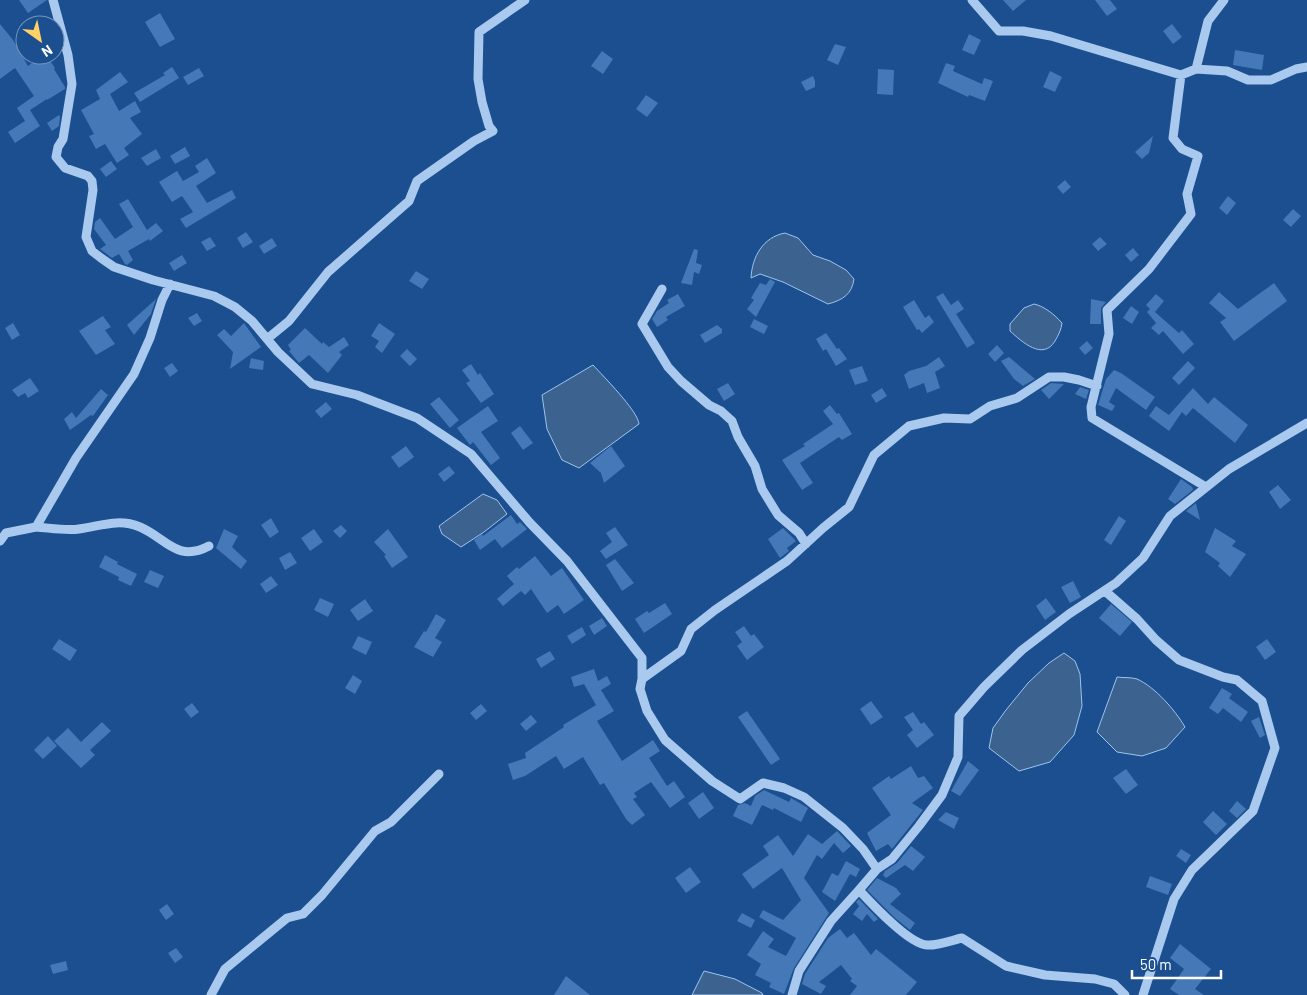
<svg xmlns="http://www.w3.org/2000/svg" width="1307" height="995" font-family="Barlow,sans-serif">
  <rect width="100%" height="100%" fill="#1b4f8f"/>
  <path fill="#3c6290" stroke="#9cc4f0" d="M785 233 798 238 813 255 830 261 846 270 854 279C852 294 843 300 828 304L783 282 760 274 751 278C752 257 763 237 785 233Z
    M1034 304C1044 306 1055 315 1062 323 1061 330 1059 334 1055 341 1043 361 1022 342 1010 331V324L1024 308Z
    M593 365C603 376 638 411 639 424L579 468 562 460 547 429 542 395Z
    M483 494 497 500 507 514 484 532 461 547 442 534 439 526Z
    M1064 653 1075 661 1080 674 1082 706 1074 735 1050 762 1019 771 989 748 993 728 1006 710 1028 683 1049 663Z
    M1117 677C1123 678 1131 677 1137 679 1155 687 1175 710 1185 727L1166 748 1142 756 1117 752 1097 732Z
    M704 971 735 979 762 993 763 995H692Z"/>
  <path fill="#4478b7" d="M19 0H47L28 13Z
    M1003 0H1026L1013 11Z
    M1095 0H1110L1117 9 1107 16Z
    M160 13 175 39 160 47 145 22Z
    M0 24 13 40 28 66 42 55H46L55 68 54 69 65 87V89L47 100V99L30 110 40 126 15 143 8 132 25 121 17 108 34 96 15 68 0 79Z
    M1172 24 1182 37 1173 44 1163 31Z
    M969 34 981 40 974 55 962 50Z
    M835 44 846 47 838 65 827 60Z
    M1235 50 1264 55 1262 70 1233 65Z
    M602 51 613 59 603 74 591 66Z
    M946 63 955 66 953 71 982 84 984 78 993 81 985 101 969 95 968 97 938 83Z
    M172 67 179 78 140 102 134 93 165 75 163 73Z
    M199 68 204 76 188 85 183 77Z
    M878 69 894 70 893 95 877 94Z
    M1050 71 1062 77 1055 92 1043 87Z
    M120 72 128 82 110 94 119 111 135 101 141 112 130 118 142 134 124 148 129 155 117 163 105 144 96 149 89 136 94 134 81 110 100 99 96 90Z
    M813 76 815 81V87L806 91 801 82Z
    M646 95 658 103 647 117 636 109Z
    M59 115 60 117 59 126 52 131 47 123Z
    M1153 136 1149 153 1142 159 1135 152Z
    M185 147 190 156 175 164 170 156Z
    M156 149 161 158 147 166 141 158Z
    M207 158 216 173 196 186 207 203 232 190 236 198 186 228 180 219 193 212 182 196 172 202 159 182 177 171 183 181 199 172 195 166Z
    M111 161 117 169 106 177 100 169Z
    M1065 180 1071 187 1063 194 1057 187Z
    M1228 196 1236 203 1227 215 1219 208Z
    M128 199 147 230 156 223 163 231 150 241 149 239 128 251 133 260 127 265 125 264 119 254 112 258 100 249 106 245 94 229 95 222 100 218 115 239 133 227 119 204Z
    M1293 209 1301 216 1291 227 1283 220Z
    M246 232 253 242 243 248 237 238Z
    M210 237 216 246 207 251 201 242Z
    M1100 237 1107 244 1098 251 1092 244Z
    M272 238 277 246 264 254 259 246Z
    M1133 248 1139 255 1131 262 1125 255Z
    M694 249 698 250 696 263 702 265 699 274 694 272 692 285 681 283Z
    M182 255 187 263 174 271 169 263Z
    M416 271 429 279 422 289 409 281Z
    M770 279 775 282 756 317 747 309 754 300 751 298 760 283 766 285Z
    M1274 283 1287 301 1234 341 1220 322 1226 318 1209 303 1219 292 1238 309Z
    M943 293 951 305 958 300 964 309 956 314 975 343 967 348 936 297Z
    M678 294 685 306 666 317 668 320 657 327 652 319 657 311 669 303 667 300Z
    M1156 294 1164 301 1155 312 1179 333 1182 330 1194 344 1183 354 1163 331 1159 335 1151 328 1156 323 1147 312 1150 309 1146 305Z
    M156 299 151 314 134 335 127 325Z
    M1091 299 1106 302 1101 308V324H1090Z
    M914 300 925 318 929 315 934 322 922 333 919 329 917 330 903 307Z
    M1131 306 1139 312 1132 324 1123 318Z
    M197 313 202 321 194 326 188 318Z
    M103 316 111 327 105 330 115 344 96 355 79 331Z
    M754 319 768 326 764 334 750 327Z
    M13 323 20 335 12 340 5 328Z
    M244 323 261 347 230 369 233 352 217 335 224 329 231 336Z
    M379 323 395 334 382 353 375 347 379 341 371 336Z
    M717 325 722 329V333L705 343 700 335Z
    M305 328 322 344 323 342 329 347 344 337 349 345 339 352 342 355 328 373 309 355 299 363 289 351 291 350 288 345Z
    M826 333 837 349 839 348 847 359 836 366 826 349 823 351 816 339Z
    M1087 341 1093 348 1085 355 1079 348Z
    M997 345 1004 353 995 362 988 354Z
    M407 349 417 359 410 366 400 356Z
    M939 357 945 366 935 372 940 388 927 393 924 383 909 389 904 375 909 371 926 366Z
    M1009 357 1035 379 1023 386 1014 379 1001 361Z
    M251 358 264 361 263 370 249 368Z
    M1188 361 1195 368 1179 385 1172 378Z
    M172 363 178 371 170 377 164 368Z
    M471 364 478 375 480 373 494 394 481 403 466 383 470 381 462 370Z
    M862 366 868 381 855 385 849 370Z
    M1114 370 1121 373 1155 397 1146 410 1116 388 1109 402 1115 406 1112 411 1098 405 1106 379Z
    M30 378 39 391 28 398 25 393 18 397 12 390Z
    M728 383 735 394 724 401 717 389Z
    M1051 383 1064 384 1049 399 1041 390Z
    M1080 387 1089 390 1086 399 1075 394Z
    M882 388 887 396 876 403 871 395Z
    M1193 388 1208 404 1214 397 1248 425 1235 443 1193 408 1186 416 1182 412 1169 431 1149 416 1156 406 1169 415Z
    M101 389 108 395 93 416 91 415 70 430 64 419 72 412 76 418Z
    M439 397 459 420 450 428 430 404Z
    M326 402 332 409 321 418 315 411Z
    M830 405 837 414 839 413 852 434 842 440 839 437 800 463 813 483 802 490 782 460 805 446 803 444 833 424 823 411Z
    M488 406 498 421 481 432 500 458 491 465 473 442 470 445 457 428Z
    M520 426 533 443 523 450 511 433Z
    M406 446 414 457 399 468 391 457Z
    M611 446 625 466 604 483 601 473 590 463Z
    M449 466 455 473 444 482 438 474Z
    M1181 479 1192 487 1193 490 1175 504 1168 499Z
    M1278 485 1291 500 1280 509 1269 492Z
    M1196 503 1200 520 1186 511Z
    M511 515 517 524 520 522 527 529 502 548 495 539 480 550 474 540 482 534 483 536Z
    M1119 516 1126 521 1111 545 1104 540Z
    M271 518 279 532 270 538 261 525Z
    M341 525 347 531 340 538 333 531Z
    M615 527 628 545 606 559 600 551 612 542 606 533Z
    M783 528 796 541 787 548 789 551 780 558 768 539Z
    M1215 528 1236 541 1232 546 1246 554 1230 577 1218 566 1220 563 1205 552Z
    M224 529 238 536 232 547 247 561 241 569 216 548Z
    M314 529 323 542 310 551 301 538Z
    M388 529 408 557 392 568 384 556 386 555 374 542Z
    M290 552 297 563 285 570 279 558Z
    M105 555 118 562 117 564 137 574 131 586 118 580 119 577 99 567Z
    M535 556 551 576 562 568 584 600 564 614 558 605 547 613 531 589 525 595 521 591 503 606 497 599 514 584 507 576 517 567 519 569Z
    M615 559 634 583 622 591 606 565Z
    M150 570 164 576 158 588 144 582Z
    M271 576 278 585 266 593 260 584Z
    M1073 581 1081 597 1070 603 1061 587Z
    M320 598 334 604 328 617 314 610Z
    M1046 598 1056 612 1045 620 1036 606Z
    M365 599 373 611 358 621 350 610Z
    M665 603 672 614 644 633 635 619 647 611 649 613Z
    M1111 604 1132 622 1120 636 1099 618Z
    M436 614 446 620 435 638 442 642 433 657 414 647 424 631 426 632Z
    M602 618 607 626 594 635 589 626Z
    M744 626 751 636 754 634 764 647 747 660 737 646 742 642 735 632Z
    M582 627 586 635 572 644 567 636Z
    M358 636 372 642 366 655 352 648Z
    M59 639 77 650 70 661 52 649Z
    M1267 639 1276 652 1265 660 1256 647Z
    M550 651 555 659 541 668 536 659Z
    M594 669 598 681 607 676 611 684 601 690 614 711 597 721 622 761 653 740 660 751 649 758 667 786 674 781 685 797 670 808 651 782 634 793 637 797 633 799 645 815 632 825 626 819 604 783 600 785 583 757 564 769 556 756 525 776 513 780 508 764 526 758 525 753 564 727 563 725 596 705 584 684 574 687 571 677Z
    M353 675 362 681 355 694 345 688Z
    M1222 688 1232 694 1229 698 1248 712 1241 722 1223 708 1218 714 1209 708Z
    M871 701 883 717 871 725 860 709Z
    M192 703 199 712 191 718 184 709Z
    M481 704 487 711 476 720 470 713Z
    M747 711 780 759 771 765 738 717Z
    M913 712 921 724 924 722 934 735 917 748 907 735 913 730 904 717Z
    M531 715 537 722 526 731 520 724Z
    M1259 717 1265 735 1260 738 1251 721Z
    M102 722 111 731 90 750 95 755 81 768 54 741 68 728 81 742Z
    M48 736 57 746 43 759 34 750Z
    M968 761 979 770 960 796 951 791Z
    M911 766 918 778 924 776 933 788 912 803 923 810 892 849 888 844 876 851 867 833 891 815 872 788 889 776 891 779Z
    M1126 769 1138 785 1126 794 1113 778Z
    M764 790 789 802 791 798 808 808 801 822 774 808 773 810 762 805 752 825 733 816 738 805 745 803 751 806 755 796Z
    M703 792 714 808 699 819 688 803Z
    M1237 801 1246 809 1237 818 1229 811Z
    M1213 811 1227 824 1216 835 1203 822Z
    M946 812 959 818 954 829 938 820Z
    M837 831 851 846 843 853 834 843 822 859 817 855 804 878 829 913 794 968 784 994 769 987 771 983 755 975 761 964 747 955 763 931 774 939 768 947 786 956 796 938 759 917 763 910 783 920 801 900 782 868 753 889 742 874 769 855 763 846 778 835 793 856 808 834 822 844Z
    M911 846 925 857 913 871 905 865 886 878 883 875 885 871 897 863Z
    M1181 849 1191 855 1186 863 1176 856Z
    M846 861 860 869 856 877 850 874 835 901 822 892 832 873 838 876Z
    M690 867 701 882 686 893 675 878Z
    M1150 876 1172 884 1168 895 1146 887Z
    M877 878 896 888 901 894 890 904 915 923 910 930 895 918 867 890Z
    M859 899 878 919 874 922 867 914 862 921 853 914 859 906 856 902Z
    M167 904 174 914 166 920 159 910Z
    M742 913 755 920 751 928 737 921Z
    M840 929 847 938 854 933 871 955 876 949 917 982 906 995H850L857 986 850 981 852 979 841 965 819 982 826 986 821 994 802 984 805 974 828 938Z
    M1180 944 1211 969 1195 989 1204 995H1179L1170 989 1184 969 1170 958Z
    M176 948 183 957 175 963 168 953Z
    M66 961 68 970 53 974 50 965Z
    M566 976 590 995H554Z"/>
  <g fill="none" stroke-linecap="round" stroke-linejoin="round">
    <path stroke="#a9c9ee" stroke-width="9" d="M53 0 68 55 72 84 63 139 58 147 56 157 65 168 88 176 92 181 93 190 86 237 92 251 101 258 114 267 153 280 214 296 235 307 252 321 278 352 312 384 357 395 417 418 471 454 530 523 567 561 642 658V679L640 689 647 711 665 740 712 781 740 799 763 783 784 788 804 797 843 828 863 849 877 869
      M972 0 999 31H1023L1051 36 1181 75 1196 69 1227 71 1248 80H1271L1296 69 1307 67
      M1196 69 1208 21 1224 0
      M1181 75 1173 138 1182 149 1198 156 1187 194 1191 214 1149 269 1107 310 1109 334 1091 407 1092 418 1206 487
      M662 289 642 324 668 367 681 381 709 405 721 411 732 421 738 437 755 466 762 489 778 515 799 533 806 544
      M267 339 289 321 328 272 409 201 417 181 474 141 493 131 489 126 482 102 478 79 479 32 525 0
      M36 527C50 528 66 531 79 529 101 526 118 518 140 527 166 538 177 563 209 546
      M0 541 6 533 36 527 76 458 134 374 150 338 162 300 170 284
      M1105 591 1137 619 1156 640 1179 660 1223 677 1237 680 1262 701 1275 748 1253 811 1192 870 1174 899 1143 995
      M642 679 681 651 691 629 715 610 787 561 823 528 849 507 874 455 909 426 944 418 970 419 990 406 1017 398 1049 377H1064L1079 380 1097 386
      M211 995 225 969 287 918 303 914 322 895 375 831 391 822 439 774
      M792 995 799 971 831 921 859 890
      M1125 995 1114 984 1095 979 1045 975 1006 966 962 938C953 940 936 946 927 945 909 944 872 904 859 890L877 869 892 859 919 826 942 795 958 757 959 716 984 687 1022 650 1069 614 1116 583 1143 558 1170 516 1229 469 1307 423"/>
  </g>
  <g transform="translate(40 40) rotate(147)"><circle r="24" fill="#1b4f8f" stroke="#7695bc"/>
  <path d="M0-4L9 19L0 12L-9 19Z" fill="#ffd166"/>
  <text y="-8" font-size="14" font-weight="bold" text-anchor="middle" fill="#ffffff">N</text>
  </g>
  <path d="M1132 970v8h89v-8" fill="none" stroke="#ffffff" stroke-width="2.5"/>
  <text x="1140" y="970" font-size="15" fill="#ffffff" stroke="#1b4f8f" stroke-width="4" paint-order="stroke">50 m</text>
</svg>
